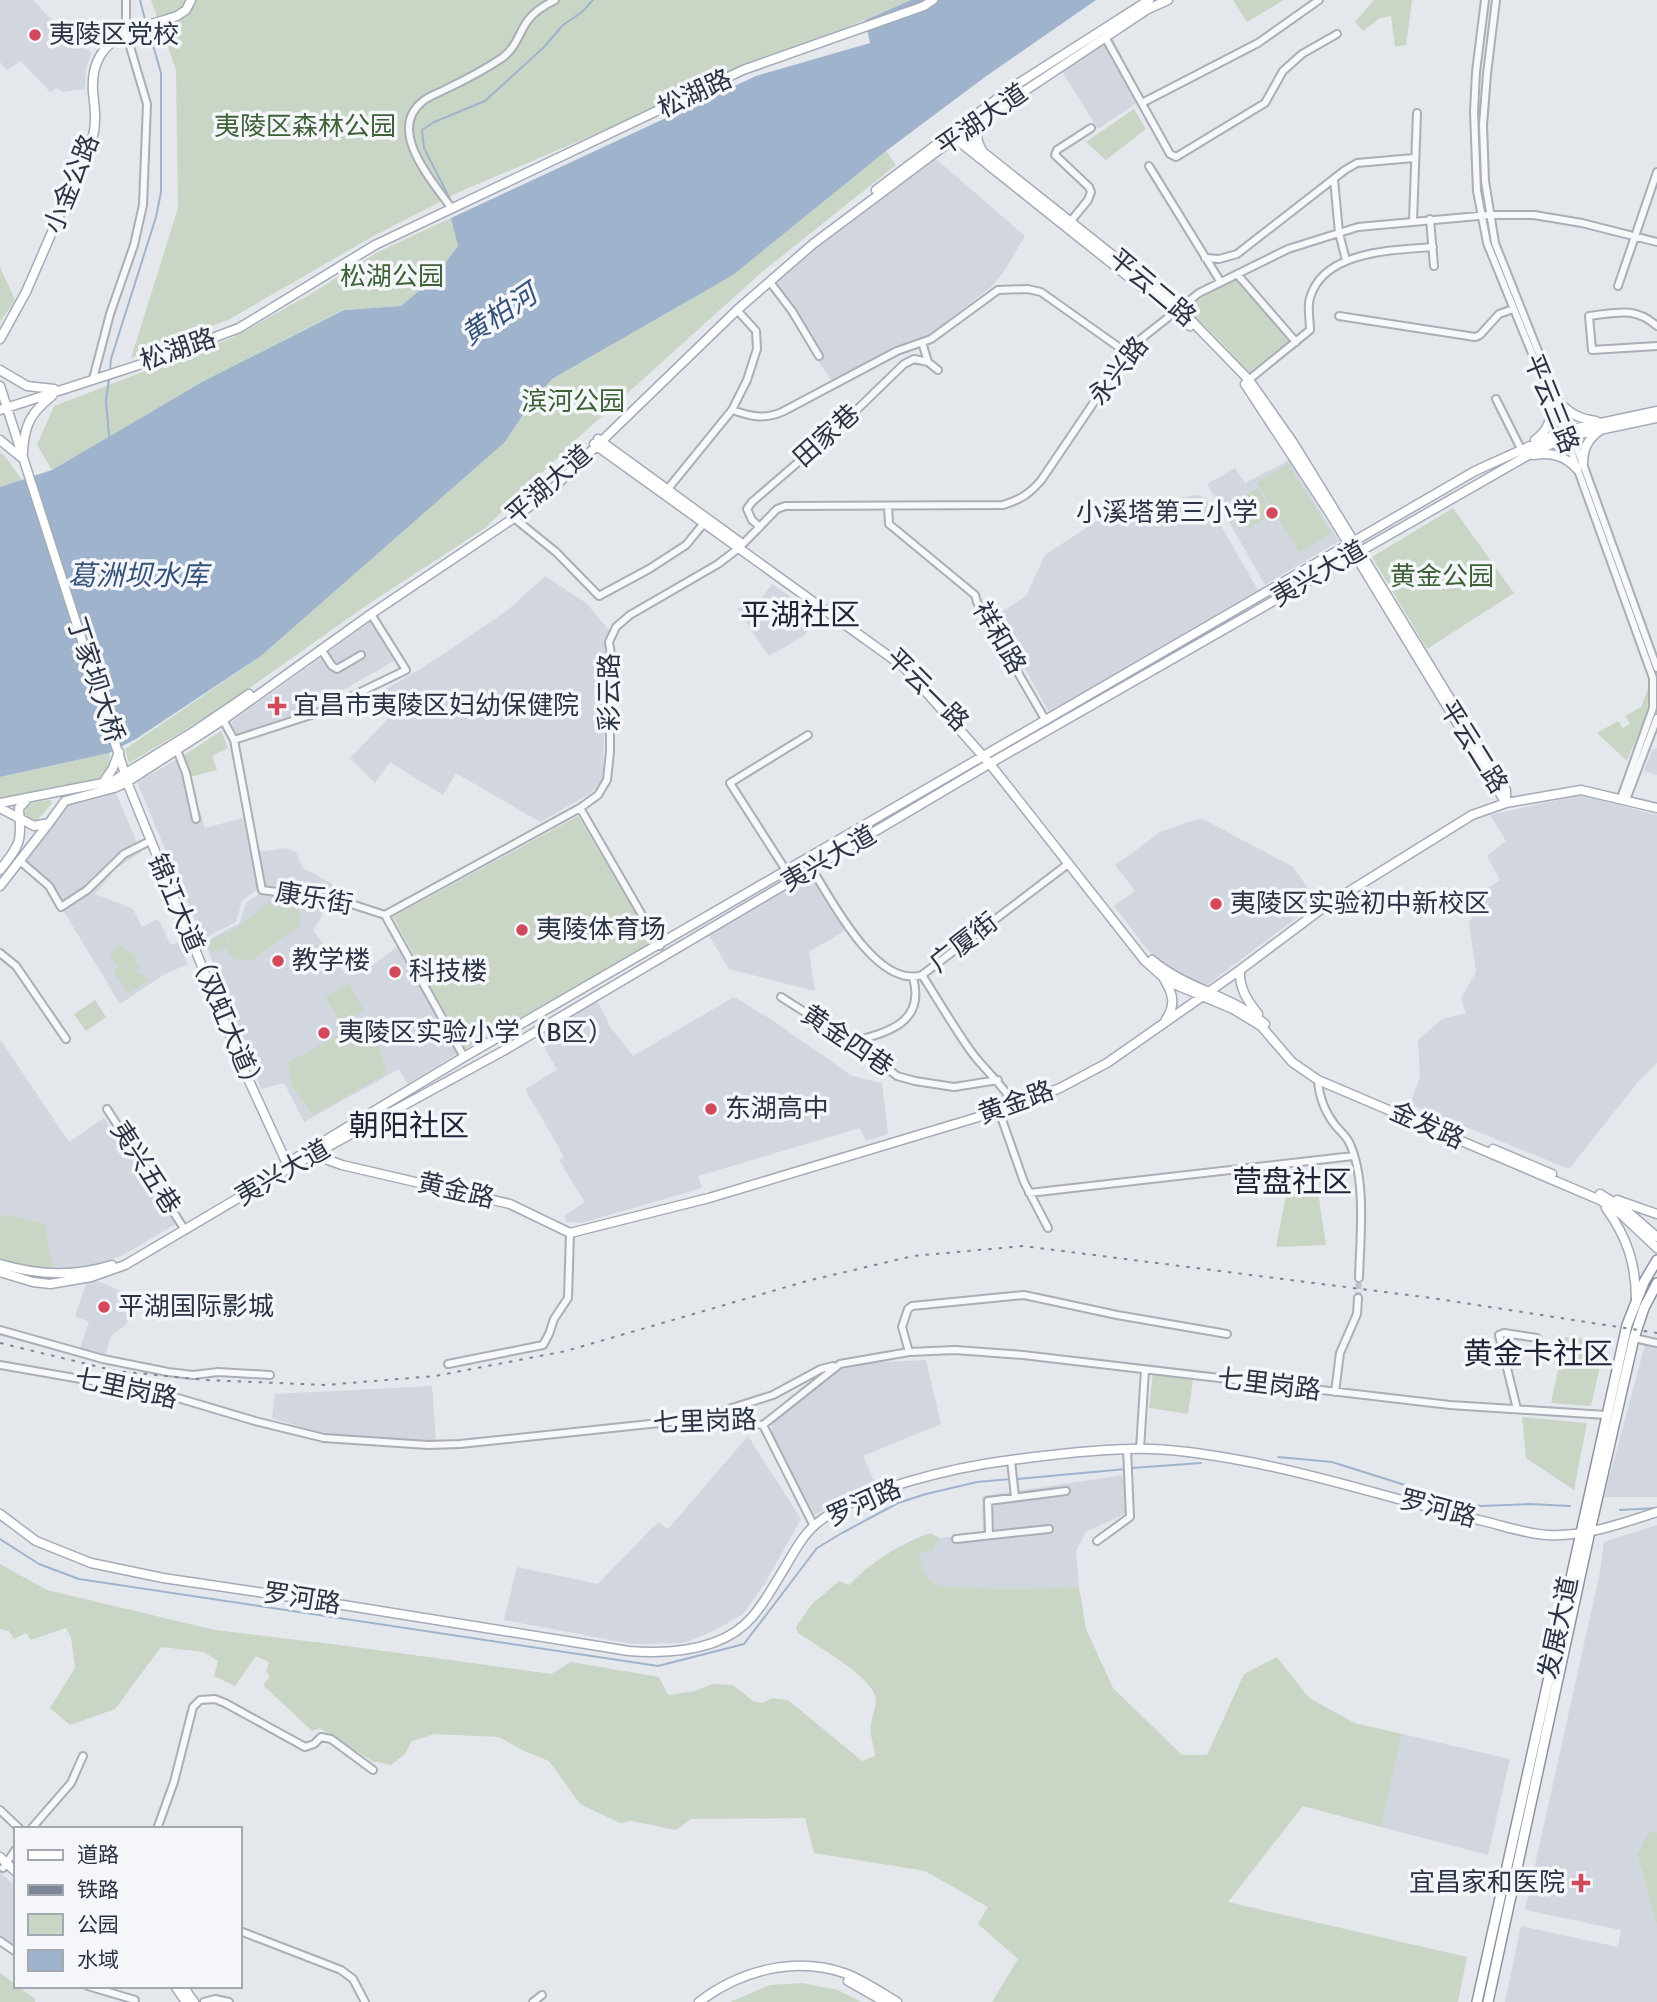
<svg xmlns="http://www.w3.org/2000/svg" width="1657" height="2002" font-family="Signika,'Noto Sans SC',sans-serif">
  <rect width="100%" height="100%" fill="#e4e7ec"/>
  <path fill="#d2d6de" d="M0 0H33L49 17 92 53 86 67 85 89 63 92 57 88 50 92 21 61 7 70 0 62Z
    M1113 39 1144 98 1098 129 1061 70Z
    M936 159 1025 236 1003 273 991 287 926 338 897 347 833 383 770 287 819 246Z
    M1289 460 1339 541 1265 585 1207 484 1235 468 1245 483Z
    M1197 495 1205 498 1258 590 1049 712 996 616 1026 596 1045 555 1109 513 1146 503Z
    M545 576 586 603 609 630 605 647 608 684 605 704 603 772 602 781 591 793 540 822 456 773 443 795 390 762 375 783 350 758 388 719 384 712 394 702 385 690 435 660 509 609Z
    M772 584 818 615 805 635 769 656 737 609 749 601 759 602Z
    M370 622 394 661 345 689 301 700 305 712 237 735 231 722Z
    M1657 748V775L1644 771 1652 750Z
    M183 756 205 828 243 818 258 889 242 901 236 922 203 939 137 782Z
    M116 793 141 852 115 869 95 894 133 909 142 927 158 919 171 945 178 942 188 964 165 974 120 1004 66 915 59 908 46 887 20 867 67 805Z
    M1581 795 1657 815V1063L1637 1083 1569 1169 1410 1104 1420 1077 1418 1040 1442 1019 1466 1013 1461 999 1476 972 1469 923 1486 889 1500 880 1487 856 1506 841 1490 815Z
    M1201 818 1293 867 1318 902 1204 987 1170 969 1151 954 1114 906 1135 891 1115 865 1162 831Z
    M286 848 296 852 303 868 331 883 341 898 264 887 258 852Z
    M812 875 847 929 809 952 815 991 729 969 708 934Z
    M262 892 325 901 322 915 313 930 345 974 359 964 365 971 397 947 458 1053 408 1084 399 1069 304 1122 284 1083 261 1089 205 942 239 923 246 903Z
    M734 997 772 1020 852 1076 882 1083 888 1134 866 1141 860 1128 698 1176 702 1188 581 1223 566 1222 565 1216 585 1202 559 1160 564 1157 525 1089 557 1070 538 1035 597 1000 611 1028 633 1056Z
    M0 1039 69 1142 104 1118 176 1224 123 1255 92 1266 53 1271 6 1214 0 1218Z
    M98 1281 136 1298 126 1325 111 1336 105 1356 80 1348 89 1322 75 1316 86 1284Z
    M1645 1345 1657 1347V1497H1604Z
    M926 1360 941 1424 863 1456 875 1483 815 1515 771 1434 772 1423 838 1371 863 1363Z
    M432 1386 436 1442 358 1439 331 1436 272 1418 275 1394Z
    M748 1436 801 1519 765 1583 743 1614 719 1628 685 1643 632 1644 504 1620 517 1567 598 1584 658 1522 668 1529Z
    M1125 1475V1514L1086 1532 1076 1551 1079 1587 1011 1589 936 1586 922 1571 920 1552 932 1551 940 1538 983 1533 982 1496Z
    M1657 1525V1833H1649L1637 1856 1657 1926V2002H1505L1521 1926 1618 1947 1621 1930 1525 1910 1600 1572 1604 1542Z
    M1402 1734 1510 1759 1488 1855 1381 1827Z
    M0 1872 16 1887V1946L0 1936Z"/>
  <path fill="#c9d6c5" d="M151 0H911L459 192 370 238 230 319 131 358 178 208 176 70Z
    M1233 0H1284L1247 22Z
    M1374 0H1412L1406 45 1395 47 1391 16 1380 18 1363 31 1355 22Z
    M1134 109 1146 129 1106 160 1086 142Z
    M886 151 896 165 762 272 580 436 485 528 367 605 218 710 129 763 125 749 261 656 505 442 526 410 552 379 733 275Z
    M451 218 459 246 434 278 401 306 343 310 202 382 52 470 37 445 54 406 234 337 314 292 376 253Z
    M0 267 15 300 0 322Z
    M1242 276 1301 344 1254 380 1220 341 1186 309 1221 285Z
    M0 453 4 455 22 480 0 487Z
    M1288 464 1331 533 1299 552 1257 483Z
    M1258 488 1274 513 1248 529 1232 503Z
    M1453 508 1514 593 1427 649 1372 557Z
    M1648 689C1653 709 1634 743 1627 761L1597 733 1618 721 1623 728 1630 724 1625 716 1641 707Z
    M221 731 228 748 212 756 217 770 190 777 183 756Z
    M109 753 110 757 106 775 95 780 0 799V777Z
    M51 800 52 803 37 821 34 822 26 818C21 801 38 802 51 800Z
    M578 816 653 943 465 1049 393 917Z
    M277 896 293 901 299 908 300 925 251 961 234 959 227 950 229 933Z
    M228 931 226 948 212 952 209 942Z
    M119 944 136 957 134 961 140 965 136 971 150 980 128 993 114 972 119 965 109 958Z
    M349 984 364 1010 341 1023 326 997Z
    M95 1000 106 1017 86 1031 74 1014Z
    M358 1023 378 1044 387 1073 313 1115 292 1087 288 1063Z
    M1318 1192 1326 1245 1276 1247 1286 1195Z
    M6 1214 45 1224 53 1271 23 1267 0 1260V1218Z
    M1565 1337 1606 1340 1591 1406 1551 1403Z
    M1153 1373 1193 1380 1188 1414 1149 1408Z
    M1522 1417 1587 1423 1574 1490 1526 1458Z
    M930 1533 940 1538 932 1551 920 1553 922 1571 936 1586 1011 1589 1079 1587 1086 1629 1113 1688 1182 1755H1207L1244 1674 1277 1657 1309 1698 1355 1723 1402 1734 1381 1827 1303 1806 1228 1902 1467 1957 1458 2002H992L1018 1959 978 1924 988 1907 925 1871 814 1853 805 1818 691 1819 676 1830 632 1821 620 1823 580 1804 549 1761 524 1751 499 1737 435 1734 412 1741 405 1754 391 1765 372 1761 320 1728 312 1731 263 1685 270 1676 266 1672 269 1662 256 1656 235 1686 214 1676 218 1661 204 1652 161 1647 115 1709 70 1725 50 1708 75 1668 71 1637 66 1628 31 1640 26 1633 14 1639 9 1631 0 1629V1564L47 1590 215 1630 340 1645 551 1674 571 1662 659 1677 668 1695 695 1691 713 1684 733 1685 753 1701 762 1703 772 1698 788 1700 862 1761 875 1756C874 1745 869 1735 871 1724 872 1713 879 1705 874 1693 866 1674 816 1645 798 1633L796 1627 812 1604 839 1581 849 1585C872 1561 899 1544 930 1533Z
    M1649 1832 1657 1833V1926L1637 1855Z
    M0 1973 35 1999V2002H0Z
    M803 1983 838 1990 861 2002H730L770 1985Z"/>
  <path fill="#9fb4cc" d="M911 0H1096L985 77 886 151 733 275 552 379 526 410 505 442 261 656 136 739 109 753 0 777V487L52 470 202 382 344 310 401 306 434 278 458 246 451 218 756 76 870 43 865 20Z"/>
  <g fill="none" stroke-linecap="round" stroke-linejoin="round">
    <path stroke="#9fb4cc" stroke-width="2" d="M140 0 146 23
      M453 205 424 148 422 130 434 122 485 101 543 48 563 25 582 12 593 0
      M110 370 111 359 156 217 161 192V73L148 28
      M109 436 106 401 109 379
      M1278 1457 1332 1462 1459 1502 1481 1506 1530 1504 1570 1506
      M1132 1468 1201 1463
      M1017 1479 1126 1469
      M1620 1510 1657 1508
      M0 1539 39 1564 79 1579 658 1666 744 1644 817 1548 842 1533 898 1503 926 1494 977 1482 1011 1479"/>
    <path stroke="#bfc3cb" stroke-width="6" stroke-dasharray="6 3" stroke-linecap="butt" d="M1358 1298 1359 1278"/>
    <defs>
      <path id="minor" d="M1485 0 1476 72 1474 112 1477 191 1487 243 1566 437 1653 678V708L1621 798
        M1496 0 1487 74 1483 125 1485 181 1495 243 1583 464 1657 668
        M1105 37 1170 154 1176 157 1265 103 1283 71 1302 54 1337 34
        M1142 103 1258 43 1319 0
        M1149 166 1220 281
        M1334 179 1339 233 1346 260
        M452 209C434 183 386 131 422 102 428 96 439 93 446 89 465 80 484 70 502 58 518 46 519 31 529 19 536 10 545 5 555 0
        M1430 219 1434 266
        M1413 221 1417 113
        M1070 222 1088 200 1091 192 1089 187 1055 155 1057 150 1091 128
        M1205 258 1219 259 1237 254 1345 170 1357 163 1414 158
        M1237 274 1296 342
        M770 282 792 311 819 356
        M1618 286 1657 172
        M1339 316 1475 337 1480 335 1499 314 1513 309
        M1657 326C1634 306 1617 313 1589 316L1592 350 1657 346
        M922 342 928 362 938 370
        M93 379 110 314 134 245 143 205 147 104 126 33V0
        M1246 382 1310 330C1310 320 1307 307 1310 298 1323 251 1392 250 1433 247
        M1496 399 1521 449
        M732 410C750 416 763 420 782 412L897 351 931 339 998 290 1028 289 1041 292 1127 353
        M667 490 732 410 747 380 757 349 756 331 737 310
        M888 506 889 524 975 595 977 602 1046 721
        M514 518 556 552 599 596 649 569 686 545 704 523
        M760 527 752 520 747 509 752 502 839 427 904 364 914 359 928 362
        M321 649 332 666 337 669 361 655
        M221 716 234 740 262 890 342 901 385 915 464 1057
        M234 740 317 713 406 670 371 614
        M177 750 186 773 196 819
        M1626 800 1657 718
        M580 808 660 946
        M20 861 49 886 61 907 87 890 124 854 150 841
        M812 869C832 901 877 989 922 975L1068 864
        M787 872 730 783 808 735
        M385 915 580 808 598 795 607 780 610 752V708L615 680 609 642 616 627 630 615 718 564 739 548 777 509 785 506 1003 505C1020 500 1031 493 1042 479L1132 346 1199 293 1288 249 1358 227 1489 215H1534L1582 223 1657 242
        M0 953 16 966 66 1039
        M922 975C938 1000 953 1026 970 1050 984 1070 1003 1084 1015 1106
        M781 997 863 1049 897 1076 915 1081 954 1087 998 1080
        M851 1042C885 1033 926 1024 913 978
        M1318 1080C1319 1097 1325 1112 1335 1125 1340 1131 1346 1136 1349 1142 1367 1179 1360 1238 1359 1278
        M107 1109 183 1227
        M999 1111 1024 1182 1048 1228
        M1029 1193 1353 1156
        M0 1330 103 1359 168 1372 193 1375 218 1372 270 1375
        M1634 1338 1657 1343
        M909 1352 902 1327 908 1309 912 1306 1024 1295 1117 1315 1227 1334
        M448 1364 543 1345 549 1334 554 1319 568 1298 570 1233
        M0 1365 161 1393 255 1421 324 1438 428 1445 460 1444 688 1420H723L763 1425 840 1364 909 1352 955 1350 1023 1355 1450 1405 1606 1415
        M1335 1392 1340 1353 1357 1314 1358 1298
        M1517 1409 1499 1335 1504 1333 1537 1338
        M704 1417 773 1395 821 1369 833 1366
        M763 1425 814 1526
        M1140 1449 1145 1370
        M1011 1460 1015 1497
        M989 1535 988 1501 1066 1491
        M956 1539 1049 1529
        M1097 1541 1130 1517 1127 1449
        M0 1810 20 1829
        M31 1829 71 1783 83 1756
        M157 1829 174 1782 193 1707 200 1700 215 1699 225 1703 305 1747 314 1744 321 1737 331 1739 373 1770
        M3 1868 16 1849
        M240 1931 341 1970 353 1979 365 2002
        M0 1941 16 1952
        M88 1986 135 2000
        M204 2002 215 1999 229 2002
        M533 2002 542 1995"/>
      <path id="major" d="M959 133 1179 308 1249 380 1294 444 1506 790V803
        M952 136 1190 326
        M982 150C975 139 976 131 984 120
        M876 190 1013 87 1149 0
        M0 339 26 292 92 140C97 123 95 110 93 92 89 36 135 30 177 16L186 10 191 0
        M0 370 27 386 54 389
        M1245 384 1329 512 1504 800
        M0 386 125 774
        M1557 400C1569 413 1579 419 1596 421
        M0 410 154 360 239 328 375 245 743 70 924 6 933 0
        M598 439 741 543
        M0 440 22 458
        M1535 440C1550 429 1552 417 1550 400
        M594 444 904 667 990 764 1145 961 1163 977 1176 985 1233 1009 1261 1026 1292 1062 1318 1080 1600 1200 1622 1215 1657 1248
        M23 453C24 426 30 413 52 396
        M1534 455C1552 452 1565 456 1577 469
        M1583 464C1583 450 1587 440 1599 431
        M127 782 245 1072 288 1166
        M103 783 113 768 119 752
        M0 803 113 781 193 732 249 694
        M0 808 34 826 49 823 65 801 114 788 127 782 223 720 371 614 514 518 550 491 737 310 813 244 960 134 1148 9 1168 0
        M0 870C22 842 21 843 19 808L28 798
        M0 886 49 823
        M1152 960C1186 989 1231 995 1265 1024
        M1240 970C1239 988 1247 1000 1258 1014
        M1164 979C1173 993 1176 1005 1166 1019
        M1493 1149 1552 1174
        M319 1152 328 1160 342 1165 510 1204 570 1233 709 1198 1015 1106 1060 1088 1107 1063 1240 970 1324 907 1472 815 1506 803 1581 790 1657 808
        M286 1164 464 1057 1475 471 1563 431 1657 411
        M1600 1194 1627 1211 1657 1237
        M1617 1200 1657 1214
        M1606 1208C1627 1237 1636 1264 1636 1300
        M0 1264C38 1275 73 1277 112 1265
        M0 1272 33 1282 50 1284 91 1277 125 1265 289 1168 503 1051 994 761 1525 457 1566 437 1657 418
        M0 1514 36 1541 91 1563 163 1578 312 1600 629 1651C670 1654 724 1651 753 1616 765 1602 774 1585 784 1569 793 1554 802 1536 816 1524 858 1489 956 1467 1011 1460 1049 1455 1089 1450 1128 1449 1164 1447 1214 1455 1250 1462 1329 1477 1405 1503 1483 1521 1504 1526 1527 1534 1548 1535 1586 1537 1622 1523 1657 1512
        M0 1857 16 1872
        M848 1981 885 2002
        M175 1986 186 2002
        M183 1986 194 2002
        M699 2002C739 1971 794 1956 844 1973 862 1979 880 1992 897 2002"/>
      <path id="highway" d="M1477 2002 1627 1325 1644 1282 1657 1260
        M1488 2002 1590 1531 1634 1338 1644 1308 1657 1283"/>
    </defs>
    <use href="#minor" stroke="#a9aeb7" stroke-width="10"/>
    <use href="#major" stroke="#a3abb8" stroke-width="11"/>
    <use href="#highway" stroke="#8b94a3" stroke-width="12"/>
    <use href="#minor" stroke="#f7f8fa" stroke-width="6"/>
    <use href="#major" stroke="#fff" stroke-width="8"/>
    <use href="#highway" stroke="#fff" stroke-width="9"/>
    <path stroke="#7d8696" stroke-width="2" stroke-dasharray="3.5 7" stroke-linecap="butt" d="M0 1343 116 1371 206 1380 325 1385 435 1376 566 1351 807 1281 913 1256 1023 1246 1432 1298 1657 1333"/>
  </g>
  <g fill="#d1495b" stroke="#f4f6f9" stroke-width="2.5">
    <circle cx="35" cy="35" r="7"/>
    <circle cx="1272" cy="513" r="7"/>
    <path d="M273.5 695.5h7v7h7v7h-7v7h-7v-7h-7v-7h7z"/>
    <circle cx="1216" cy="904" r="7"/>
    <circle cx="522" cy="930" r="7"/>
    <circle cx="278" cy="961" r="7"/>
    <circle cx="395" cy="972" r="7"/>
    <circle cx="324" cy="1033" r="7"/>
    <circle cx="711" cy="1109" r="7"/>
    <circle cx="104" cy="1307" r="7"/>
    <path d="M1577.5 1872.5h7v7h7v7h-7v7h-7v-7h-7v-7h7z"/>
  </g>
  <g text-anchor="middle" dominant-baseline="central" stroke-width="7" stroke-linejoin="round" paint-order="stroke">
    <g font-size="26" fill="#2b3445" stroke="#f4f6f9" text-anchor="start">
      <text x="49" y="35">夷陵区党校</text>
      <text x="1258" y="513" text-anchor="end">小溪塔第三小学</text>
      <text x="293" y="706">宜昌市夷陵区妇幼保健院</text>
      <text x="1230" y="904">夷陵区实验初中新校区</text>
      <text x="536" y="930">夷陵体育场</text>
      <text x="292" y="961">教学楼</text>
      <text x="409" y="972">科技楼</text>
      <text x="338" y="1033">夷陵区实验小学（B区）</text>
      <text x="725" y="1109">东湖高中</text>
      <text x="118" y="1307">平湖国际影城</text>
      <text x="1565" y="1883" text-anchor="end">宜昌家和医院</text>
    </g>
    <g font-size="26" fill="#2b3445" stroke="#f4f6f9">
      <text transform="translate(695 94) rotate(-25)">松湖路</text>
      <text transform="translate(982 120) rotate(-35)">平湖大道</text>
      <text transform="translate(72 184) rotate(-68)">小金公路</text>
      <text transform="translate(1152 288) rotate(40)">平云二路</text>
      <text transform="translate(178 350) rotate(-19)">松湖路</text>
      <text transform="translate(1119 371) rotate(-52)">永兴路</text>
      <text transform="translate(1551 404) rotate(68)">平云三路</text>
      <text transform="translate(827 436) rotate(-42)">田家巷</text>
      <text transform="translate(549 485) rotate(-41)">平湖大道</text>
      <text transform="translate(1319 574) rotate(-30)">夷兴大道</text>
      <text transform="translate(999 638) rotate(60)">祥和路</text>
      <text transform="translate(95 680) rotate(72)">丁家坝大桥</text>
      <text transform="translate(927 690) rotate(45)">平云一路</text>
      <text transform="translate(610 692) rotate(-90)">彩云路</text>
      <text transform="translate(1473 747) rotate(58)">平云二路</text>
      <text transform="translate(829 859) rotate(-30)">夷兴大道</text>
      <text transform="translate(314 899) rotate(10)">康乐街</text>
      <text transform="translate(964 943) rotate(-38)">广厦街</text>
      <text transform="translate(206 975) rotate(67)">锦江大道（双虹大道）</text>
      <text transform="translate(847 1041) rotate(34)">黄金四巷</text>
      <text transform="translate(1016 1103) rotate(-20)">黄金路</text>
      <text transform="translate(1427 1126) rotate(24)">金发路</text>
      <text transform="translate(145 1168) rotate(57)">夷兴五巷</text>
      <text transform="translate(283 1173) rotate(-30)">夷兴大道</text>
      <text transform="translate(456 1191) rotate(13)">黄金路</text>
      <text transform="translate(1269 1385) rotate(7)">七里岗路</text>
      <text transform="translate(126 1389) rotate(12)">七里岗路</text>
      <text transform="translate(705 1422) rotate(-2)">七里岗路</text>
      <text transform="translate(864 1503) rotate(-24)">罗河路</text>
      <text transform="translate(1438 1509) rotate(15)">罗河路</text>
      <text transform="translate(302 1599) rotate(9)">罗河路</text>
      <text transform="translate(1559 1628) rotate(-78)">发展大道</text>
    </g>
    <g font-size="26" fill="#3f6138" stroke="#f4f6f9">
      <text x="305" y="127">夷陵区森林公园</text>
      <text x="392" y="277">松湖公园</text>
      <text x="573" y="402">滨河公园</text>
      <text x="1442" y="577">黄金公园</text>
    </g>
    <g font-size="28" font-style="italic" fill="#34527a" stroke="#f4f6f9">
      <text transform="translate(499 315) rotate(-34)">黄柏河</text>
      <text x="138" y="576">葛洲坝水库</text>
    </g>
    <g font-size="30" fill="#1d2536" stroke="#f4f6f9">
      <text x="800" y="615">平湖社区</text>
      <text x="409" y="1126">朝阳社区</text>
      <text x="1292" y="1182">营盘社区</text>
      <text x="1538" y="1354">黄金卡社区</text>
    </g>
  </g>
  <rect x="14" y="1827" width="228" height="161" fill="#f4f6f9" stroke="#a4a8b1" stroke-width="2"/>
  <rect x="28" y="1850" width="35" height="10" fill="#ffffff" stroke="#a4a8b1" stroke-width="2"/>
  <text x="77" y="1862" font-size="21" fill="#2b3445">道路</text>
  <rect x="28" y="1885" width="35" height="10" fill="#7d8696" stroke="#a4a8b1" stroke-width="2"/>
  <text x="77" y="1897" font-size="21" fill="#2b3445">铁路</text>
  <rect x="28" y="1914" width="35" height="21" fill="#c9d6c5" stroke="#a4a8b1" stroke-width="2"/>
  <text x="77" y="1932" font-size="21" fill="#2b3445">公园</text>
  <rect x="28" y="1950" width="35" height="21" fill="#9fb4cc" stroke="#a4a8b1" stroke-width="2"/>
  <text x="77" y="1967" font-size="21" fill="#2b3445">水域</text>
</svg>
